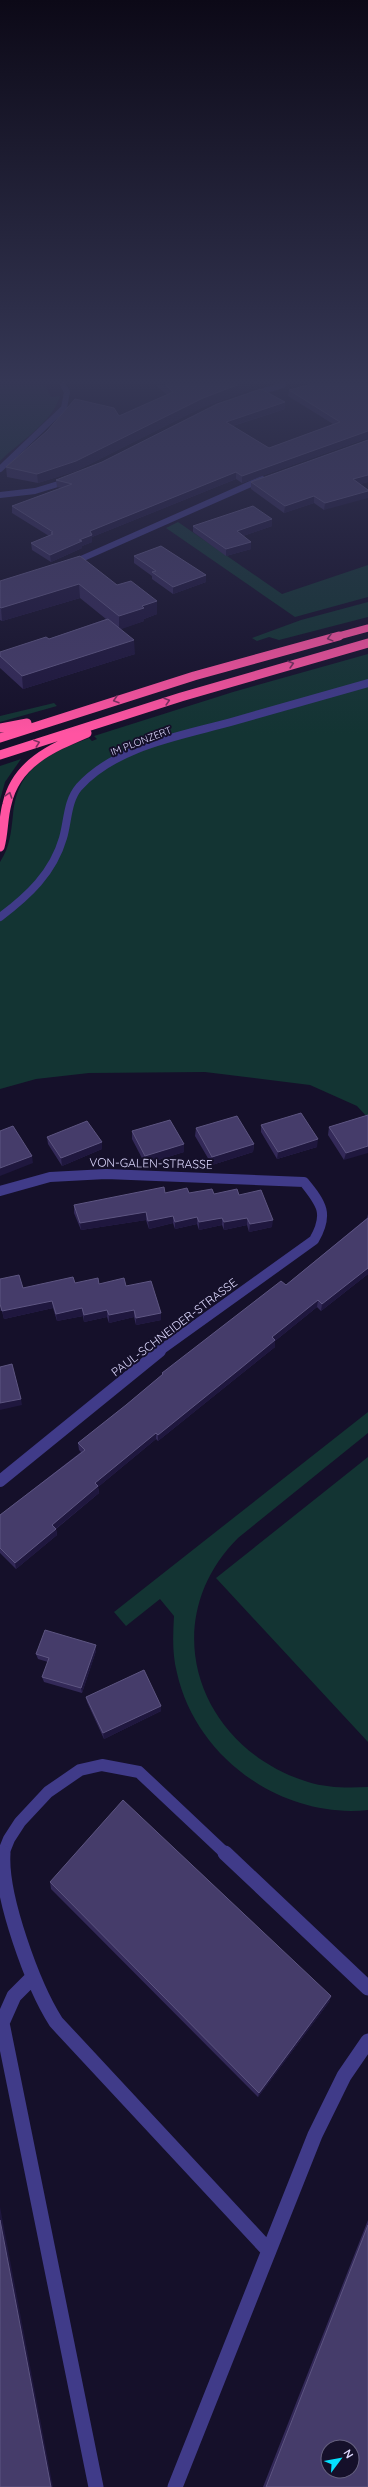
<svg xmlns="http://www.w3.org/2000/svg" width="368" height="2487" font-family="Quicksand,sans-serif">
  <rect width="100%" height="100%" fill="#15102a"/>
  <path fill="#133433" d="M0 385H45L51 397 60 396C52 423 19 442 0 461Z
    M178 522 282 594 368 565V597L295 617 166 528Z
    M368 602V617L279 640 269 637 257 641 252 638 301 620Z
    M368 654V1118L357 1106 310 1085 205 1072 89 1073 36 1079 0 1089V862C10 847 11 832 13 815 17 767 48 754 89 738L92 741 97 739 94 736 233 692Z
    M54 703 57 706 0 722V716Z
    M21 759 5 782 0 800V766Z
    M368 1412V1433L238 1538C154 1622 198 1748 308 1782 327 1788 348 1788 368 1787V1810C282 1819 196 1758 177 1673 172 1654 173 1635 174 1616L160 1599 126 1626 114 1612Z
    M368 1457V1742L216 1578Z"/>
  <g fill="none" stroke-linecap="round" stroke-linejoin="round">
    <path stroke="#403b89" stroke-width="6" d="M251 395 283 385
      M0 469 64 408 67 392 63 385
      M0 495 35 491 68 481
      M72 563 262 479"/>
    <path stroke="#403b89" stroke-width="8" d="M0 917C28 896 53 873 63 838 68 821 67 801 79 787 116 746 180 736 231 722 276 709 322 696 368 683"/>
    <path stroke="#403b89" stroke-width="10" d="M0 1191 50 1177 106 1174 304 1182C322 1204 329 1214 314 1240L158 1352"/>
    <path stroke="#403b89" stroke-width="12" d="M0 1481 160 1351
      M3 1854 9 1839 20 1822 48 1792 80 1770 102 1765 139 1772 226 1854"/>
    <path stroke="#403b89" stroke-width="15" d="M3 1853C0 1896 33 1986 56 2022L269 2251
      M225 1853 368 1988
      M30 1980 14 1996 2 2023 96 2487
      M175 2487 315 2135 344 2076 368 2041"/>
    <path stroke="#ff54a2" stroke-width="7" d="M335 637 368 628"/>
    <path stroke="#ff54a2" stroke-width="9" d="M0 728 27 723
      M0 738 194 676 339 636
      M0 755 181 697 368 643
      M0 847C4 833 3 818 7 804 16 763 52 748 87 733"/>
  </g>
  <path fill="#332958" d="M156 385H250V390L203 407 76 471 38 483 7 477 6 467 119 416 167 395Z
    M368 385V438L242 483 236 479 92 537V542L82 546V548L51 562 32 550 31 543 49 536 12 513V506L61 488 57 487 56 480 285 402V409L233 426 269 448 333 424 288 396 289 390Z
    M368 440V482L360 484 324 510 314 503 284 513 251 489V482Z
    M193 526H272L243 536 251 542V549L226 556 193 532Z
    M134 556 206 575V582L173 594 152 579V576L134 563Z
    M0 581 117 585 157 601V614L144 619V621L120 629 135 654 23 689 0 668V652L49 639 106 619 80 598 2 621 0 620Z
    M368 1115 344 1160 328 1135 329 1127Z
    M261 1125 317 1147 277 1159 261 1132Z
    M196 1128 254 1144 253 1152 212 1165 195 1136Z
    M132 1131 184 1152 145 1164 132 1139Z
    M47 1137 102 1142V1149L62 1166 48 1144Z
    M165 1193 239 1195 272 1227 249 1232 247 1225 224 1230 222 1225 199 1230 197 1224 175 1229 173 1223 149 1229 146 1220 81 1230 74 1213V1205Z
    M368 1214V1274L321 1311 317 1307 275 1341V1347L240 1375 158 1441 156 1439 98 1487 99 1493 56 1529 57 1535 16 1569 0 1553V1515L81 1452 79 1450 78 1443 126 1405 162 1375V1373L286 1285 367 1218Z
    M0 1279 23 1288 75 1283 99 1284 126 1286 161 1313V1320L136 1325 134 1317 109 1323 107 1317 84 1322 83 1316 57 1321 53 1308 4 1319 2 1311H0Z
    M96 1645V1651L82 1693 44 1682 42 1677 48 1662 38 1659 36 1654Z
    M86 1697 161 1711 104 1739 87 1702Z
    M50 1882 331 1996 329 2002 258 2097 51 1889Z
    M368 2220V2487H263Z"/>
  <path fill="#1f173e" d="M237 385H250V390L203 407 76 471 38 483 37 474 203 398Z
    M285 402V409L226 428V422Z
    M368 431V438L242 483V476Z
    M236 472V479L92 537V542L82 546V548L51 562 50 555 79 540 90 531Z
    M368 475V482L352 486 353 479Z
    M368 491V498L324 510 325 503Z
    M314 496V503L284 513 285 506Z
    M272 519V526L237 538V531Z
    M251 542V549L226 556V549Z
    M206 575V582L173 594V587Z
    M79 584 80 598 2 621 1 608Z
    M157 601V614L144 619V621L119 630V616L142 606Z
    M134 640 135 654 23 689 22 676Z
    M318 1139 317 1147 277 1159 278 1152Z
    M102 1142V1149L62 1166 61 1158Z
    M184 1144V1152L145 1164V1156Z
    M254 1144 253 1152 212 1165V1157Z
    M368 1146V1153L344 1160 346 1153Z
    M32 1156 33 1163 0 1176V1168Z
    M146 1212V1220L81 1230 80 1223Z
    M173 1216V1223L149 1229 148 1221Z
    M197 1217V1224L175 1229V1222Z
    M222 1218V1225L199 1230V1222Z
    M247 1218V1225L224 1230V1222Z
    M273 1220 272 1227 249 1232 250 1224Z
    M368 1268V1274L321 1311 322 1304Z
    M318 1300 317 1307 275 1341V1347L240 1375 158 1441V1435L272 1337Z
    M52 1301 53 1308 4 1319 2 1311Z
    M0 1304 2 1311H0Z
    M82 1308 83 1316 57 1321 56 1314Z
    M107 1310V1317L84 1322V1315Z
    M134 1310V1317L109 1323V1315Z
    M161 1313V1320L136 1325V1318Z
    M21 1399 22 1405 0 1410V1403Z
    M156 1433V1439L98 1487 99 1493 53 1531 52 1525 95 1483Z
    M56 1529 57 1535 16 1569 15 1563Z
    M96 1645V1651L82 1693 81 1688Z
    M161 1706V1711L104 1739 103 1733Z
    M331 1996 329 2002 258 2097 259 2093Z
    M0 2207 53 2487H51L0 2220Z"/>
  <path fill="#453c6a" stroke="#5d5581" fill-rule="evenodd" d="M166 385H237L203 398 76 461 37 474 6 467 47 431 75 399 114 408 119 416 173 392Z
    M308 385H368V431L242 476 236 472 90 531 92 535 79 540 82 541 50 555 31 543 53 534 51 533 53 532 12 506 72 484 56 480 102 462 217 404 261 389 285 402 226 422 269 448 340 422 289 390Z
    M368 440V475L353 479 368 490V491L325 503 314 496 285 506 251 482Z
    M253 506 272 519 237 531 251 542 226 549 193 526Z
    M161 546 206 575 173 587 152 572 156 571 134 556Z
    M80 556 117 585 131 581 157 601 142 606 144 608 119 616 79 584 1 608 0 607V581Z
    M108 619 134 640 22 676 0 656V652L46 637 49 639Z
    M301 1113 318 1139 278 1152 261 1125Z
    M368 1115V1146L346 1153 329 1127Z
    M237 1116 254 1144 212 1157 196 1128Z
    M170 1120 184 1144 145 1156 132 1131Z
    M87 1121 102 1142 61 1158 47 1137Z
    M13 1126 32 1156 0 1168V1131Z
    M164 1187 165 1193 187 1188 189 1193 212 1189 214 1194 237 1189 239 1195 261 1190 273 1220 250 1224 247 1218 224 1222 222 1218 199 1222 197 1217 175 1222 173 1216 148 1221 146 1212 80 1223 74 1205Z
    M368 1218V1268L322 1304 318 1300 272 1337 275 1340 241 1368 158 1435 156 1433 95 1483 98 1486 52 1525 56 1529 15 1563 0 1548V1515L85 1450 78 1443 126 1405 163 1374 162 1373 281 1281 286 1285Z
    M19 1275 23 1288 73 1277 75 1283 98 1278 99 1284 124 1278 126 1286 151 1281 161 1313 136 1318 134 1310 109 1315 107 1310 84 1315 82 1308 56 1314 52 1301 2 1311 0 1304V1279Z
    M12 1364 21 1399 0 1403V1367Z
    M45 1630 96 1645 81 1688 42 1677 49 1658 36 1654Z
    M144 1670 161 1706 103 1733 86 1697Z
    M123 1800 331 1996 259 2093 50 1882Z
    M0 2220 51 2487H0Z
    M368 2225V2487H266ZM328 2447H352V2471H328Z"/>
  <defs><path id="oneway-chevron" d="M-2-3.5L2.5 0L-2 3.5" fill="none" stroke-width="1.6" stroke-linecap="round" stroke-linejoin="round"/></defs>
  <g stroke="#7e2f60">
    <use href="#oneway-chevron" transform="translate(330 638) rotate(165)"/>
    <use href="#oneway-chevron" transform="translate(291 664) rotate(-16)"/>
    <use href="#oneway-chevron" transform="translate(116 700) rotate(163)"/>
    <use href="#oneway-chevron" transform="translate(167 701) rotate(-17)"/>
    <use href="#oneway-chevron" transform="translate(37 743) rotate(-19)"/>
    <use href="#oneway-chevron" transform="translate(9 795) rotate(-72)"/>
  </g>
  <linearGradient id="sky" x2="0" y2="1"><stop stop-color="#0c0917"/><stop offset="0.52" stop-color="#353755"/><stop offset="1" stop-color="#353755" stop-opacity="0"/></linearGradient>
  <rect width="368" height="734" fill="url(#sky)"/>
  <g text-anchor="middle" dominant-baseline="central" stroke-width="4" stroke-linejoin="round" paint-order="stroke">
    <g font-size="10" fill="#ded9ff" stroke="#15102a">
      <text transform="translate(141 741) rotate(-21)">IM PLONZERT</text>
    </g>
    <g font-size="12" fill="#ded9ff" stroke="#15102a">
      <text transform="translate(151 1163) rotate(1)">VON-GALEN-STRASSE</text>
      <text transform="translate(174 1327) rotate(-37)">PAUL-SCHNEIDER-STRASSE</text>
    </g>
  </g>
  <g transform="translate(340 2459) rotate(58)"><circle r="19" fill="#15102a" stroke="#65607f"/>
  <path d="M0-3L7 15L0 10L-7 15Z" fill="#05e1ff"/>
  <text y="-6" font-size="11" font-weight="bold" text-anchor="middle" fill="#ded9ff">N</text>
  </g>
</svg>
